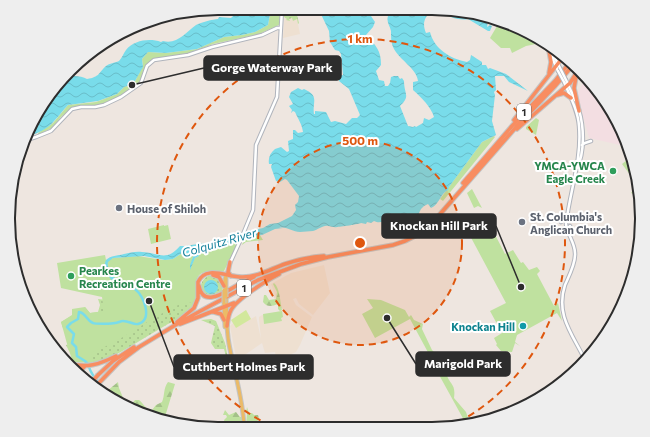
<svg xmlns="http://www.w3.org/2000/svg" width="650" height="437" font-family="Commissioner,sans-serif">
  <defs>
    <pattern id="grass-dots" width="8" height="8" patternUnits="userSpaceOnUse"><rect width="8" height="8" fill="#bfe19f"/><path d="M2 2h.1M6 6h.1" fill="none" stroke="#a4c189" stroke-width="1.8" stroke-linecap="round"/></pattern>
    <pattern id="forest-firs" width="22" height="20" patternUnits="userSpaceOnUse"><rect width="22" height="20" fill="#bfe19f"/><path d="M5 1l3.5 6h-7zM16 11l3.5 6h-7z" fill="#a4c189"/></pattern>
    <pattern id="water-waves" width="16" height="10" patternUnits="userSpaceOnUse"><rect width="16" height="10" fill="#79dcea"/><path d="M0 5q4-4 8 0t8 0" fill="none" stroke="#69bdc9"/></pattern>
  </defs>
  <rect width="100%" height="100%" fill="#eee6e0"/>
  <path fill="#eee0d1" d="M285 9H295L300 34 283 38Z
    M324 265 330 293 313 315 299 304 296 298 293 299 296 305 312 317 300 345 296 352 285 357H276L275 352 265 353 262 343 246 354 241 356 236 357 230 326 246 310 251 319 256 316 261 339 259 320V317L262 315 281 311 271 284 291 273Z"/>
  <path fill="#f3dee2" d="M585 80H587L625 137 623 143 620 145 589 138 577 94Z"/>
  <path fill="url(#grass-dots)" d="M285 9H295L296 12 298 11 299 14 297 15 299 23 298 24 297 19 293 21 292 18 289 19 290 21 286 20 287 19 284 17Z
    M204 249H213L219 254 215 255 214 253V259L215 257 219 260H214L213 264 218 265 220 268 215 271H208L206 269 200 271V270C186 285 200 297 193 307 187 315 176 320 168 324 147 336 127 349 106 360L100 362H73L79 354 80 348 72 350 71 352 69 351 66 345 72 343 74 339 76 340 78 339V331L75 330V335L67 328H63L61 322 73 315V319H75L85 307 90 313 98 312 100 305 98 299C105 299 111 303 118 301 127 306 126 311 122 320L125 323 136 324 141 323 148 318 152 311 157 308 171 306 180 298C181 284 170 275 190 270L195 258 199 256V251Z
    M208 276C217 274 227 285 221 292 220 292 217 293 215 294 212 296 209 298 205 294 198 288 201 280 208 276Z
    M211 319 216 321 225 343 228 358 226 361 220 362 227 360 224 349H215L211 343 215 326 201 320Z"/>
  <path fill="url(#forest-firs)" d="M274 283C280 288 280 302 282 310L280 311 278 309V304C272 306 268 308 263 302L264 295H266L269 300 276 299 277 292 273 284Z
    M118 382 119 388 126 405 130 406 135 400H139C144 404 146 410 152 410L156 405 162 402C165 395 163 389 168 382L175 384 164 420C145 414 117 410 107 391Z
    M247 407 249 413H252L254 415H258L259 418 257 422 258 426H246L247 413 246 412Z
    M225 410 229 415 236 412 240 417H242V426H238L235 422V426L233 424H225L224 420 227 417 226 415H223Z"/>
  <path fill="#bfe19f" d="M271 9H281L279 25 259 34 213 44 190 53 152 59 146 66 141 81 135 87 114 100 102 105 72 108 61 117 52 128 38 135V133L53 123 68 105 96 102 117 94 124 87 130 85 135 81 143 66 142 59 148 52 166 53 197 49 224 37 242 35 255 32 268 25Z
    M500 21 525 30 536 38V44L526 46 512 53 510 48H501L490 38Z
    M536 118 539 120 536 135 526 129V127Z
    M494 136 495 137 443 201 440 199 482 142Z
    M627 151H629L638 196 631 193 635 187 631 176 622 164 627 160 625 159Z
    M472 189 482 208 478 206 474 208 467 193Z
    M488 221 505 254 513 250 521 263 523 262 529 270 537 267 540 271 537 274 554 306 558 303 562 321 557 313 517 335 515 342 520 346 515 343 512 352 501 351 496 345 497 344 494 338 502 333 490 311 506 303 468 232 477 226Z
    M164 225V226L168 225 171 239 151 244 148 229Z
    M260 235 263 240 246 242 242 245 245 237Z
    M240 239 224 271 222 272C210 271 196 269 196 286 196 291 197 297 195 302 189 303 182 303 176 306 147 320 122 341 91 353L94 363 73 362C68 349 65 336 61 322L72 315V309L85 307 90 313 104 311 102 297 61 288 57 263 105 255 106 260 113 258 138 256 163 260 173 259 182 253 194 254 190 268 195 258 198 257V252L200 250 220 247Z
    M367 299 381 300 405 310 409 317 411 315 414 320 423 324 422 329 432 350 440 358 444 370 437 369 410 319 375 338 362 314 373 308Z
    M282 311 283 317 281 318 282 321 264 324 263 314Z
    M438 373 440 375 446 373C450 386 456 383 454 398L466 412 469 421 465 422Z"/>
  <path fill="#d2e89c" d="M246 310 251 319 236 328 231 320Z"/>
  <path fill="url(#water-waves)" d="M236 8 271 9 268 25 255 32 242 35 224 37 197 49 166 53 148 52 142 59 143 67 135 81 130 85 124 87 117 94 98 101 68 105C63 110 60 115 55 120 49 128 35 136 25 136 32 124 54 81 66 77 73 75 82 76 87 79 100 77 98 73 106 66 110 63 114 63 119 61 122 58 123 54 126 50 134 40 150 38 161 42L163 41C177 45 186 32 196 25 199 23 214 19 218 19L219 17 231 18 235 14Z
    M319 10H367L375 22 373 27 366 35C376 46 381 50 381 65L376 71 379 80 384 81 385 86H388L390 83 391 77 394 76H398L400 79 402 78 404 81C404 94 411 96 400 106L408 126 413 127 415 126 416 127 423 123 424 118 429 120 434 117C431 107 422 98 413 90V82L418 81C417 69 400 60 394 49 391 43 391 38 391 31 390 26 386 22 388 16 388 14 389 13 390 11H433C424 16 422 24 426 33L430 32C434 49 451 59 467 62L470 60 471 55 482 62V65H486L488 69 490 68 506 74 528 91 509 82 504 76H495L496 90 494 92 495 95 492 121 496 135 482 142 449 187 448 190C440 194 439 205 431 208L428 204 424 206 421 209 417 217C407 221 399 217 389 219 383 221 380 224 374 221L371 223 367 222 366 224 361 223C360 224 339 227 337 227 334 228 331 226 328 226 323 225 318 230 313 231 309 231 304 232 300 232 292 232 287 226 279 228H283L275 229 262 235 245 237 220 247 200 250 198 252 199 256 195 258 190 270V265L194 254 182 253 173 259 165 260 144 256 113 258 108 262C106 274 118 278 121 287 112 282 101 271 106 260 111 255 117 256 124 254 130 253 135 251 142 252 160 253 166 262 180 246H185L198 244 219 242 236 234 263 228 270 224 278 223 292 216 296 210 295 205 298 202 299 196 287 180 285 179 280 182 276 181 271 167 272 164H269C268 158 270 153 275 149L281 147 287 152 289 151 288 141 293 139V130H295L298 133 303 132C302 124 298 119 295 112L293 111 291 113 292 110 289 106 293 104 289 97 291 92 298 88 302 90 304 89C320 96 312 102 314 114H315V111L326 112 331 122 335 121 346 124 352 118H357L360 115 349 89 339 81V76L343 75 341 54 339 51 335 50 330 42 329 31Z
    M442 12H453L460 14H469L480 17 484 16 494 19 495 22 493 23 488 21 487 27 490 25 492 26 490 31H488L468 19C460 21 448 17 442 12Z
    M204 287a7 7 0 1 1 14 0a7 7 0 1 1-14 0Z"/>
  <g fill="none" stroke-linecap="round" stroke-linejoin="round">
    <path stroke="#79dcea" stroke-width="2.5" d="M88 364 85 361 77 356 76 347 72 343 74 334 67 327 71 323 78 319 79 312C86 313 87 321 93 323 95 324 112 324 115 323 118 323 120 321 123 321 129 321 134 325 138 324 153 320 144 296 136 290 131 286 124 287 118 284
      M89 367C92 379 104 386 111 397"/>
    <defs>
      <path id="secondary" d="M550 48 560 68
        M551 55 558 71
        M566 80 575 100
        M564 82C570 96 578 111 579 126 582 159 570 191 566 224 567 234 575 243 575 253 576 263 569 276 565 285 555 315 573 335 585 360
        M23 141 36 137 51 131 72 109 81 107H95L104 105 121 97 141 83 147 66 154 60 188 55 212 47 262 35 277 28H281
        M582 145 585 143 591 141
        M577 168C585 152 584 127 579 110
        M561 222 566 218
        M567 230 570 226
        M230 263 241 239 253 210 256 145 277 97 282 9
        M68 366 80 371 93 384"/>
      <path id="primary" d="M226 277V289
        M224 285 226 275
        M226 297C227 313 226 328 229 344 234 372 243 398 244 426
        M224 303 225 327"/>
      <path id="highway" d="M549 51 551 62 549 73
        M551 51 555 54 560 55
        M576 77 574 88 579 111
        M557 95 564 93 571 98
        M514 120 563 57
        M517 129 570 83 579 69
        M463 183 512 126 555 81 570 62
        M230 262 228 272 231 276
        M213 275 219 277 224 286
        M199 286C203 308 225 292 236 286 242 283 248 280 254 277
        M214 312 221 314 224 320
        M177 322 194 308 198 298V282C206 264 229 278 243 277 258 277 271 269 285 264 297 260 311 257 324 256
        M180 324 234 303
        M227 326C228 320 228 315 231 310 237 299 267 280 279 274
        M68 363C86 369 100 364 116 356
        M80 371 85 366
        M98 375 113 361 134 347
        M96 386 119 362 139 347 182 321 258 280 301 264 328 257 393 245 405 241 417 235 434 221 517 126 555 86 573 65"/>
    </defs>
    <use href="#secondary" stroke="#b0b4bc" stroke-width="4.5"/>
    <use href="#primary" stroke="#c4c4c4" stroke-width="5"/>
    <use href="#highway" stroke="#c4c4c4" stroke-width="5.5"/>
    <use href="#secondary" stroke="#fff" stroke-width="2.5"/>
    <use href="#primary" stroke="#ebba67" stroke-width="3"/>
    <use href="#highway" stroke="#f88d61" stroke-width="3.5"/>
    <defs>
      <path id="secondary-bridge" d="M560 68 566 80
        M558 71 564 82"/>
      <path id="primary-bridge" d="M226 289V297
        M224 290V303"/>
      <path id="highway-bridge" d="M91 383 98 375"/>
    </defs>
    <use href="#secondary-bridge" stroke="#b0b4bc" stroke-width="4.5" stroke-linecap="butt"/>
    <use href="#primary-bridge" stroke="#c4c4c4" stroke-width="5" stroke-linecap="butt"/>
    <use href="#highway-bridge" stroke="#c4c4c4" stroke-width="5.5" stroke-linecap="butt"/>
    <use href="#secondary-bridge" stroke="#fff" stroke-width="2.5"/>
    <use href="#primary-bridge" stroke="#ebba67" stroke-width="3"/>
    <use href="#highway-bridge" stroke="#f88d61" stroke-width="3.5"/>
  </g>
  <circle cx="360" cy="243" r="102" fill="#df570e" fill-opacity=".12"/>
  <g fill="none" stroke="#df570e" stroke-width="2" stroke-dasharray="7 5">
    <circle cx="360" cy="243" r="102"/>
    <path d="M271 426A204 204 0 1 1 453 425"/>
  </g>
  <g fill="#2e9e5b" stroke="#fff" stroke-width="1.5">
    <circle cx="613" cy="171" r="4"/>
    <circle cx="71" cy="276" r="4"/>
  </g>
  <g fill="#6b7280" stroke="#fff" stroke-width="1.5">
    <circle cx="119" cy="208" r="4"/>
    <circle cx="522" cy="222" r="4"/>
  </g>
  <circle fill="#0f9aa8" stroke="#fff" stroke-width="1.5" cx="523" cy="326" r="4"/>
  <g text-anchor="middle" dominant-baseline="central" stroke-width="4" stroke-linejoin="round" paint-order="stroke">
    <g fill="#fff" stroke="#6c6c6c" stroke-width="1">
      <rect x="517" y="104" width="14" height="16" rx="3"/>
      <rect x="237" y="280" width="14" height="16" rx="3"/>
    </g>
    <g font-size="10" font-weight="bold" fill="#2d2d2d">
      <text x="524" y="112">1</text>
      <text x="244" y="288">1</text>
    </g>
    <g font-size="11" font-weight="bold" fill="#27864d" stroke="#fff" text-anchor="end">
      <text x="605" y="165">YMCA-YWCA<tspan x="605" dy="13">Eagle Creek</tspan></text>
      <text x="79" y="270" text-anchor="start">Pearkes<tspan x="79" dy="13">Recreation Centre</tspan></text>
    </g>
    <g font-size="11" font-weight="bold" fill="#5b616d" stroke="#fff" text-anchor="start">
      <text x="127" y="208">House of Shiloh</text>
      <text x="530" y="216">St. Columbia's<tspan x="530" dy="13">Anglican Church</tspan></text>
    </g>
    <g font-size="11" font-weight="bold" fill="#0d838f" stroke="#fff" text-anchor="end">
      <text x="515" y="326">Knockan Hill</text>
    </g>
    <g font-size="12" font-style="italic" fill="#137f9a" stroke="#fff">
      <text transform="translate(219 242) rotate(-16)">Colquitz River</text>
    </g>
  </g>
  <path d="M0 0H650V437H0ZM218 15H432A203 203 0 0 1 635 218V219A203 203 0 0 1 432 422H218A203 203 0 0 1 15 219V218A203 203 0 0 1 218 15Z" fill="#eee" fill-rule="evenodd"/>
  <path fill="none" stroke="#2d2d2d" stroke-width="2" d="M218 15H432A203 203 0 0 1 635 218V219A203 203 0 0 1 432 422H218A203 203 0 0 1 15 219V218A203 203 0 0 1 218 15Z"/>
  <circle cx="360" cy="243" r="6" fill="#df570e" stroke="#fff" stroke-width="2"/>
  <g font-size="12" text-anchor="middle" font-weight="bold" fill="#df570e" stroke="#fff" stroke-width="4" stroke-linejoin="round" paint-order="stroke">
    <text x="360" y="43">1 km</text>
    <text x="360" y="145">500 m</text>
  </g>
  <path fill="none" stroke="#2d2d2d" stroke-width="1.5" d="M132 85L204 68M521 287L496 226M387 318L416 364M149 301L174 367"/>
  <g fill="#2d2d2d" stroke="#fff" stroke-width="1.5">
    <circle cx="132" cy="85" r="4"/>
    <circle cx="521" cy="287" r="4"/>
    <circle cx="387" cy="318" r="4"/>
    <circle cx="149" cy="301" r="4"/>
  </g>
  <g fill="#2d2d2d" stroke="#2d2d2d" stroke-width="1.5">
    <rect x="204" y="56" width="137" height="24" rx="4"/>
    <rect x="382" y="214" width="114" height="24" rx="4"/>
    <rect x="416" y="352" width="94" height="24" rx="4"/>
    <rect x="174" y="355" width="139" height="24" rx="4"/>
  </g>
  <g font-size="12" text-anchor="middle" font-weight="bold" fill="#fff">
    <text x="272" y="72">Gorge Waterway Park</text>
    <text x="439" y="230">Knockan Hill Park</text>
    <text x="463" y="368">Marigold Park</text>
    <text x="244" y="371">Cuthbert Holmes Park</text>
  </g>
</svg>
